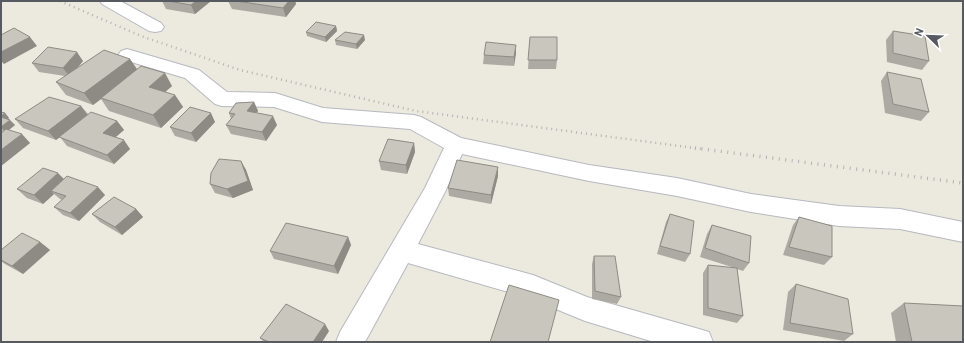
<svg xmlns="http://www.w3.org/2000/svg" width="964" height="343" font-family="Barlow,sans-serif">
  <rect width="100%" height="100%" fill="#ece9de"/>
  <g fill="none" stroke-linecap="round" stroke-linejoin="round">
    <defs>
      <path id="street" d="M100 1H120L161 23 164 27 161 31 155 32 149 31 102 4Z
        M127 49 199 70 227 92 275 93 323 108 414 115 421 117 461 138 589 165 677 178 751 194 839 206 900 209 963 222V242L900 229 839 226 751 212 677 196 589 181 462 154 445 192 418 244 533 275 587 297 699 329 709 332 713 342H654L585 321 529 298 408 263 365 342H336L340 332 425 188 444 148 410 129 322 122 274 107 222 106 215 104 185 78 121 59 118 55 121 51Z"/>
    </defs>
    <use href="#street" stroke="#b6b9bf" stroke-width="2"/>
    <use href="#street" fill="#fff" fill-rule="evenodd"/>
    <path stroke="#b2b3b4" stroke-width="2.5" stroke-dasharray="1 4" stroke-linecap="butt" d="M60 1 141 36 240 70 416 111 702 149"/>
    <path stroke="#b2b3b4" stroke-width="3.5" stroke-dasharray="1 5.5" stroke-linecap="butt" d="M695 148 963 183"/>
  </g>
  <path fill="#adaaa3" d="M162 1H211L195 14 166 9Z
    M228 1H295L296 4 286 17 232 9Z
    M336 26 337 31 326 42 307 36 306 32Z
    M893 31 929 61 922 70 887 62 886 40Z
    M530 37 557 60 556 69H528Z
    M335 40H365L357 49 336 45Z
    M516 45 514 66 483 64 484 55Z
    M130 59 137 69 172 86 165 92 175 95 183 107 161 128 109 111 101 99 93 105 66 95 56 82 65 76 39 72 32 63 83 61 77 68Z
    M887 72 929 112 921 121 885 113 881 81Z
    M254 102 258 111 256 113 277 125 266 141 231 134 226 125 231 119 229 113Z
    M81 106 88 114 117 121 124 130 115 137 130 149 114 164 67 146 60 137 56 140 23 128 15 119Z
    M1 112 5 113 9 118 8 119 15 125 9 130 30 143 1 166V133L3 131 1 130Z
    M215 122 196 142 175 136 170 127Z
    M414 143 415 152 407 174 381 170 379 161Z
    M241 161 246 170 253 190 233 198 215 193 210 184Z
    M498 176 491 204 449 196 448 188Z
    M64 179 105 195 79 221 63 215 54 207 62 200 60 199 54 194 43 204 27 198 17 189Z
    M136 209 143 217 122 235 100 222 92 214Z
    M670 214 690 254 685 262 657 254 666 222Z
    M799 217 832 257 824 265 783 255 793 225Z
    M712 225 749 263 743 271 737 269 743 316 737 323 703 315V273L708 265 735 268 700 257 707 234Z
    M348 237 351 245 338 274 274 259 270 251Z
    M40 242 50 250 23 274 5 264 1 261V250Z
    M594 256 621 297 617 304 592 299V264Z
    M796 284 853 334 844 341 783 330 788 292Z
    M904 303 963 342H896L891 313Z
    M329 331 322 342H264L260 338Z"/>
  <path fill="#8d8b84" d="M196 1H211L195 14 191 5Z
    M289 1H295L296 4 286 17 283 8Z
    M336 26 337 31 326 42 325 37Z
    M364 35 365 40 357 49 356 44Z
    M30 37 37 46 4 64 1 61V52Z
    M516 45V54L514 66V57Z
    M77 52 83 61 70 77 63 68Z
    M130 59 138 71 101 98V99L93 105 84 93Z
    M165 73 172 86 157 99 149 87Z
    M175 95 183 107 161 128 153 115Z
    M254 102 258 111 251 120 247 111Z
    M81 106 88 116 56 140 48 131Z
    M5 113 9 118 4 122 1 118V116Z
    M211 113 215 122 196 142 191 133Z
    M273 116 277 125 266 141 262 132Z
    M10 120 15 125 6 132 1 127Z
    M117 121 124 130 110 142 103 133Z
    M22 134 30 143 1 166V150Z
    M124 140 130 149 114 164 107 155Z
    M414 143 415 152 407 174 406 165Z
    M241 161 246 170 253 190 233 198 227 189Z
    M498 167V176L491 204V195Z
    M58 173 67 182 51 191 54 194 43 204 34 195Z
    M98 187 105 195 79 221 70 213Z
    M136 209 143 217 122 235 115 227Z
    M348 237 351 245 338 274 334 266Z
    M40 242 50 250 23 274 12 266Z
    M325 324 329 331 322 342H313Z"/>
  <path fill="#c9c6bd" stroke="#8d8b84" d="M168 1H196L191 5Z
    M236 1H289L283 8Z
    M316 22 336 26 325 37 306 32Z
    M14 28 30 37 1 52V35Z
    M893 31 925 36 929 61 893 53Z
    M345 32 364 35 356 44 335 40Z
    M530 37H557V60H528Z
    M486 42 516 45 514 57 484 55Z
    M48 47 77 52 63 68 32 63Z
    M104 50 130 59 84 93 56 82Z
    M141 66 165 73 149 87 175 95 153 115 101 98Z
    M887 72 921 79 929 112 893 104Z
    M49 97 81 106 48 131 15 119Z
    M254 102 247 111 273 116 262 132 226 125 235 114 229 113 236 103Z
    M190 107 211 113 191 133 170 127Z
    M1 112 5 113 1 116Z
    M91 112 117 121 103 133 124 140 107 155 59 137Z
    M1 117 10 120 1 127Z
    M6 129 22 134 1 150V133Z
    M388 139 414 143 406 165 379 161Z
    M219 159 241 161 248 181 227 189 210 184 211 173Z
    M457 160 498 167 491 195 448 188Z
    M43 168 58 173 34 195 17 189Z
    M67 176 98 187 70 213 54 207 66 196 51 191Z
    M114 197 136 209 115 227 92 214Z
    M670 214 694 221 690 254 660 246Z
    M799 217 832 226V257L789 247Z
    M286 223 348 237 334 266 270 251Z
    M712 225 751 236 749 263 705 248Z
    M22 233 40 242 12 266 1 260V250Z
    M594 256H615L621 297 595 291Z
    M708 265 737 268 743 316 708 308Z
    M796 284 848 299 853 334 790 323Z
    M509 285 559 300 548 342H490Z
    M904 303 963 306V342H912Z
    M286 304 325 324 313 342H269L260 338Z"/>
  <rect width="964" height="343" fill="none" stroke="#575b61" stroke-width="4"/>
  <g transform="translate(928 36) rotate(293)" stroke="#ffffff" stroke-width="3" paint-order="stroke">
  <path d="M0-3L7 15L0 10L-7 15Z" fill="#575b61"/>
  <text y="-6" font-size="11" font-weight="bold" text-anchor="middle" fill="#575b61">N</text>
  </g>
</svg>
